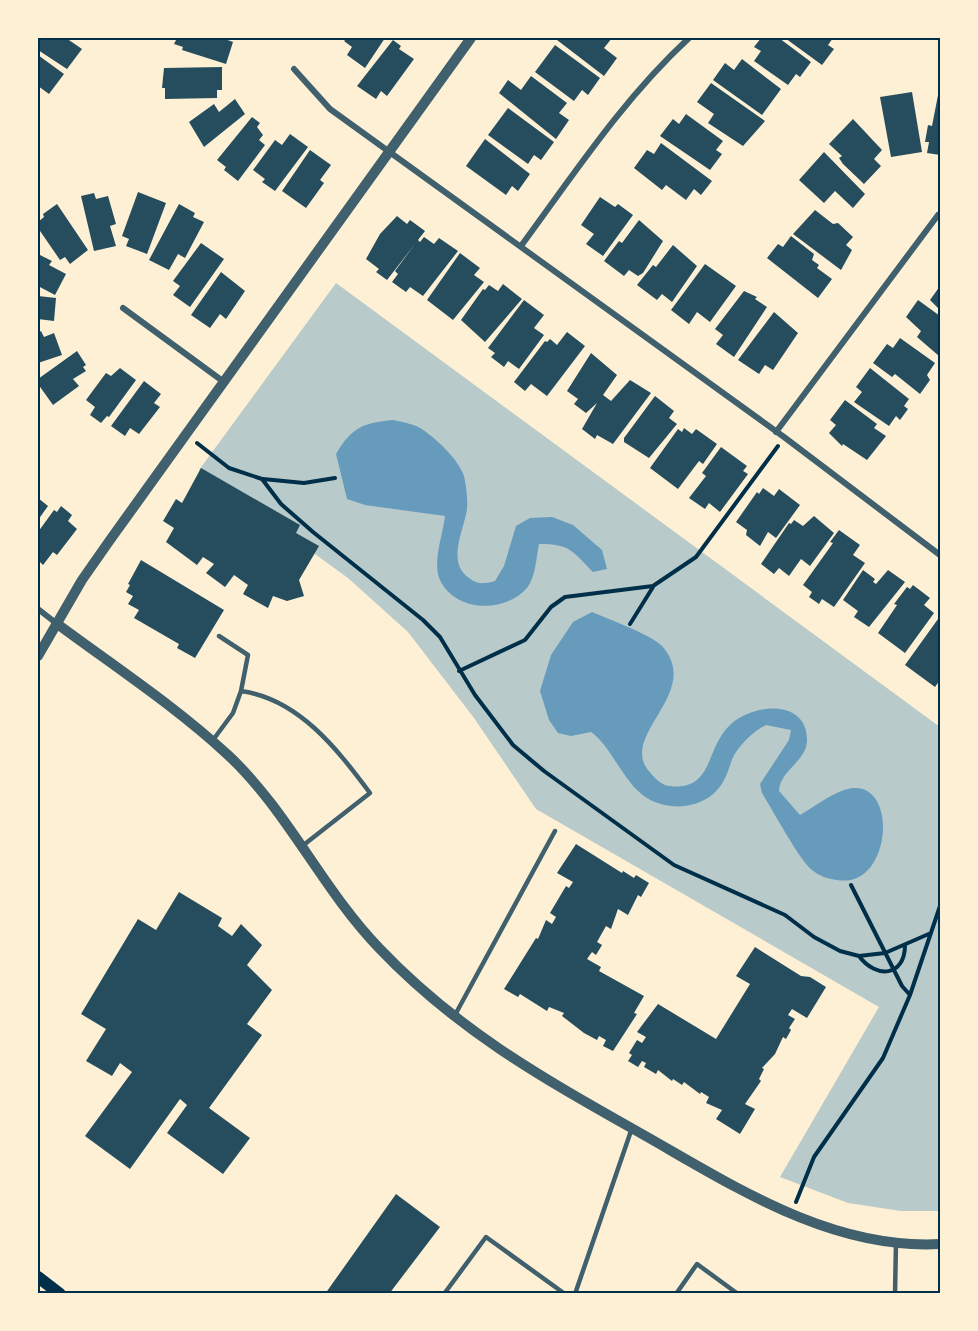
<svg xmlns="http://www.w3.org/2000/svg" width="978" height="1331" font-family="Inter,sans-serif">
  <rect width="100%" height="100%" fill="#fdf0d5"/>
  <path fill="#b9caca" d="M336 283 940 727V1211H901L848 1203 780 1177 879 1007 536 809 474 718 408 632 348 578 199 470Z"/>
  <path fill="#669bbc" d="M393 420C402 422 413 424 420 428 435 437 459 460 464 476 466 485 468 500 467 509 464 530 446 562 469 578 478 585 484 584 495 581L504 566 516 526 530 518 552 517 573 525 602 550 607 569 593 572C572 551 571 544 539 544 536 558 536 576 527 588 505 613 456 613 440 580 432 562 443 535 445 516L365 505 347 499 336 454C352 427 363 423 393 420Z
    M592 612C608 619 652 635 662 646 703 692 620 734 648 770 653 776 658 782 665 785 675 788 691 787 699 778 712 765 712 742 731 724 754 703 808 699 807 741 806 762 780 770 779 791L800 815C814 807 829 795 844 790 900 771 894 890 837 880 828 879 819 876 812 870 800 861 772 809 762 793L760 784 789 740 791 730 766 725C753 732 745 740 736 752 730 761 729 772 723 782 708 808 672 813 647 798 623 783 613 748 591 732L571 736 558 733 549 720 540 691 551 655 573 622Z"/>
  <path fill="#264d5e" d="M38 38H66L82 49 67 69 38 50Z
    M177 38H222L233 42 226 64 182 50 183 47 174 44Z
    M347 38H385L365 68 347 55 352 47 344 41Z
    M559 38H612L604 48 617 58 604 76 557 40Z
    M761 38H779L811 62 800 77 796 74 788 85 754 61 761 51 754 47Z
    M785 38H833L828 45 834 49 822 65Z
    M393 40 401 46 399 49 414 59 387 96 381 91 376 99 357 86Z
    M555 45 600 78 588 95 582 90 574 101 535 72Z
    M38 55 64 74 49 94 38 86Z
    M742 59 781 89 762 115 713 80 725 63 734 70Z
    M222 67V90H217V98L165 99V88H162L164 68Z
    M531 76 567 103 559 113 569 120 556 139 499 93 508 80 521 90Z
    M711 83 765 121 743 146 708 123 714 114 697 102Z
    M912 92 922 152 891 157 880 97Z
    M938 95 940 96V155L927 153 929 142H925L928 125 932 126Z
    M235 99 245 114 204 147 189 122 214 104 219 112Z
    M508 108 554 142 541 160 534 155 528 164 488 135Z
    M686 114 723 141 716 150 722 154 710 170 660 136 673 119 679 124Z
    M252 117 260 123 257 127 263 135 259 140 265 145 238 181 224 170 226 167 217 160Z
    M853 119 882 150 874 159 881 166 864 184 843 164 839 158 842 156 829 144Z
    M290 134 308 147 275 191 262 182 265 179 253 170 275 140 282 145Z
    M485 139 530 174 518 191 512 186 506 195 466 166Z
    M661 143 712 181 701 195 694 189 686 200 666 185 662 190 634 168 647 150 654 154Z
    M310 150 331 165 320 180 324 183 306 208 282 191Z
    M824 152 865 194 853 208 835 191 824 203 799 180Z
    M138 192 166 203 147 254 126 246 129 239 122 236Z
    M94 193 96 199 108 196 116 224 110 226 116 246 94 251 81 196Z
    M600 197 615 207 618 204 633 215 603 256 586 244 594 234 581 225Z
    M57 204 88 250 70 264 65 257 60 260 38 228V222L44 217 43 214Z
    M179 204 195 213 193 217 204 222 185 258 178 254 169 270 149 260Z
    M815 210 833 224 838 223 853 237 846 245 852 250 841 270 793 234Z
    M397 216 407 224 410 220 425 231 418 240 420 242 424 237 434 244 439 238 458 251 423 296 410 287 406 292 392 282 398 274 395 271 415 244 387 280 376 272 379 269 366 259 380 234Z
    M639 220 663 241 643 273 638 276 629 270 624 276 604 261 619 241 622 243Z
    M791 236 814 254 812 260 819 265 817 268 832 279 818 298 767 258 778 244 783 247Z
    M201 243 224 259 190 307 173 295 180 286 173 281Z
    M673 245 697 266 672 302 662 294 657 300 637 285 653 265 656 267Z
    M460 253 480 268 474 275 484 282 453 320 427 300Z
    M38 254 52 261 49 265 66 274 55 295 38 286Z
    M705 264 736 286 710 322 697 312 689 324 671 310Z
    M221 272 245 291 226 319 220 314 210 328 191 315Z
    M503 284 522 299 485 342 461 320 483 289 485 290 489 285 498 291Z
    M940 286V310L930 300Z
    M744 291 757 297 755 299 767 307 734 357 716 344 723 335 715 329Z
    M38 296 56 298 54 321 38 319Z
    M524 300 544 315 534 328 544 335 519 369 508 361 504 367 491 357 495 353 488 348Z
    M918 300 940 316 939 356 917 337 921 331 906 317Z
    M774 312 798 333 773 370 765 365 759 374 738 360Z
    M41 331 44 337 54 333 62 355 38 363V333Z
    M567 332 585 346 547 396 531 384 525 391 514 382 545 341 547 342 550 339 557 345Z
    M900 338 935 363 927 375 930 380 920 394 895 374 892 377 873 363 887 344 893 348Z
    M77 351 86 365 83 367 86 371 73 379 79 386 53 405 38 384V379Z
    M591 353 617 375 603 395 611 401 630 380 651 393 613 444 597 435 595 439 582 429 597 403 586 413 574 404 578 399 567 391Z
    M120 368 136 380 109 417 107 416 101 423 90 415 95 407 86 400 103 377 106 373 111 376Z
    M870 368 909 399 904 406 908 409 900 420 896 416 889 426 854 402 862 392 856 387Z
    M144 381 161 394 154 403 160 407 139 434 130 428 125 436 111 426Z
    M655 396 674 411 669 418 677 424 649 458 624 442V438Z
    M845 400 877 424 874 428 886 436 867 460 843 444 842 446 829 433 836 425 830 420Z
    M684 428 692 434 696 429 717 444 703 464 699 461 678 489 650 468 678 429 682 432Z
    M721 447 747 466 743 471 748 474 720 512 709 503 705 509 689 498 706 476 702 473Z
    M201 468 300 525 296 533 319 546 299 580 304 596 287 601 273 596 268 608 243 594 248 585 234 575 225 587 206 573 214 564 203 557 197 565 166 542 174 528 163 521 176 499 182 503Z
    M763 488 774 496 779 489 800 505 776 538 768 532 760 546 746 535 747 530 736 522 757 492 759 494Z
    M38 498 48 506 38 520Z
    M61 506 72 515 68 521 77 529 57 555 53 552 43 565 38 560V532L54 510 57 512Z
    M814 516 834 533 810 566 801 559 789 576 779 568 774 574 761 564 789 523 791 524 794 520 803 526Z
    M839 530 860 545 853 555 865 563 834 607 822 599 819 604 809 597 812 592 803 585 833 543 830 542Z
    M141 560 224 610 195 658 177 648 179 644 134 618 139 610 128 604 133 596 126 592 130 585 128 584Z
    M863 570 875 579 873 582 876 584 888 570 905 582 869 627 854 617 858 611 843 600Z
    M913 585 930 598 924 605 934 613 905 653 878 633 897 605 894 604 907 587 910 589Z
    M938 619 940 621V680L935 687 905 665Z
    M576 844 622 873 623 871 634 878 636 875 649 883 641 897 638 895 628 915 618 909 611 929 606 926 597 942 602 945 596 955 592 952 587 959 601 967 599 971 644 996 634 1013 637 1014 613 1051 603 1046 606 1040 599 1036 597 1040 584 1033 562 1016 564 1013 549 1007 547 1011 520 994 518 997 504 989 536 938 538 939 546 920 552 924 556 917 550 913 566 886 569 888 573 882 557 873Z
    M179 892 222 918 218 926 232 936 241 924 262 945 247 965 272 990 247 1024 262 1035 209 1108 250 1138 223 1174 167 1133 187 1105 180 1099 130 1169 85 1136 132 1072 120 1063 112 1076 86 1061 106 1029 81 1014 138 919 156 930Z
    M755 947 801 976 810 977 826 987 807 1018 792 1009 788 1015 795 1019 789 1028 791 1030 786 1039 783 1037 775 1054 762 1068 764 1069 759 1079 761 1081 745 1104 755 1109 740 1134 716 1119 722 1110 706 1103 709 1097 701 1092 700 1094 684 1082 682 1085 673 1079 672 1081 658 1070 656 1074 644 1067 646 1063 642 1061 638 1067 628 1061 632 1055 629 1053 637 1040 642 1043 646 1037 637 1032 658 1004 716 1039 750 984 736 976Z
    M396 1194 440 1227 389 1294H325Z"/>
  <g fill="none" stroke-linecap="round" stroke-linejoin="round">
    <path stroke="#003049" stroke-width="4" d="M197 443 229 468 262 479 281 504 313 532 423 620 440 637 475 695 513 745 544 771 674 865 785 915 814 937 840 951 859 956 885 953 931 933
      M263 479 304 483 335 478
      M630 624 653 587
      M459 671 525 640 551 607 565 597 653 586 696 557 778 446
      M851 885 902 986 910 995
      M859 956C876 979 905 977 905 945
      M796 1202 814 1157 883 1058 910 995 940 906"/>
    <path stroke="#3f606c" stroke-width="4.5" d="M219 636 248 655 241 691C299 699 337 749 370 793L301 847
      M213 740 233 713 241 691
      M455 1015 555 831
      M444 1294 486 1237 565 1294
      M575 1294 632 1128
      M676 1294 697 1264 738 1294
      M895 1294 896 1242"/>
    <path stroke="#3f606c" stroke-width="6" d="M294 69 330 109 784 437 940 555
      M521 246C574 174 623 99 689 38
      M123 308 224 382
      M776 432 938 215
      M38 609 56 623"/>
    <path stroke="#3f606c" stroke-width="10" d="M56 623C114 666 175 706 228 755 288 811 322 889 379 948 458 1031 543 1078 642 1134 734 1186 830 1250 940 1244
      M38 656 82 580 110 540 471 38"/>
    <path stroke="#003049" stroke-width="12" d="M38 1277 60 1294"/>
  </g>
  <rect width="978" height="1331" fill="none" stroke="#fdf0d5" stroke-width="78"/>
  <rect x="39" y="39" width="900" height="1253" fill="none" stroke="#003049" stroke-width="2"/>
</svg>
